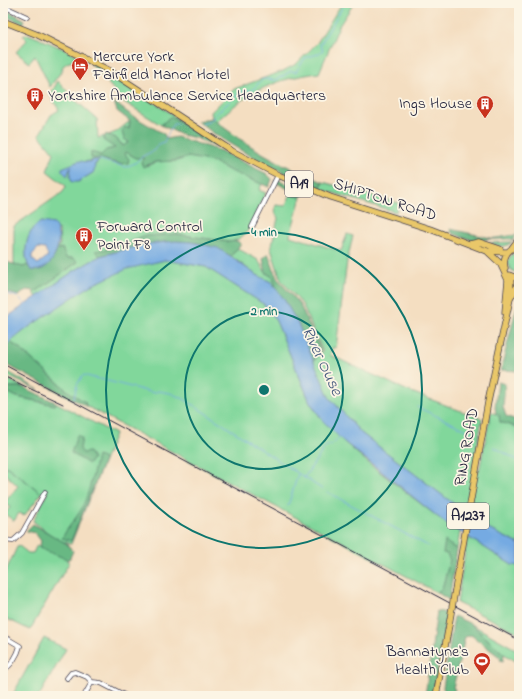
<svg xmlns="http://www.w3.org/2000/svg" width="522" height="699" font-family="'Indie Flower',sans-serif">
  <rect width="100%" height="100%" fill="#fcf5e5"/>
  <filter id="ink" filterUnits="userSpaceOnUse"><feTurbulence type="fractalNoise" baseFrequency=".025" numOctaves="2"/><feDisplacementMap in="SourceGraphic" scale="8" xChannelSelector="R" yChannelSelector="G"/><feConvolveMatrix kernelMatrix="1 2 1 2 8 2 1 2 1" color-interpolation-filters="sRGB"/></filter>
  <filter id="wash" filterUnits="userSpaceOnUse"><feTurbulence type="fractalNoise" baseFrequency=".012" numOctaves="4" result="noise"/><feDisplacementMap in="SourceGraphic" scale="16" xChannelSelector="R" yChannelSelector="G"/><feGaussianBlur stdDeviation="0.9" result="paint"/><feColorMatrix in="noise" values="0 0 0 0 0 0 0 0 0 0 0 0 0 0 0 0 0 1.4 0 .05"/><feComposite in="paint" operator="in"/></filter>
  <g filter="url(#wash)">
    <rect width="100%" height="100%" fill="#f4dec1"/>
    <path fill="#81d79b" stroke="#527c6b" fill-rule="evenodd" d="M342 3H354L339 26 319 73C278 78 248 91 218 120V123L212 118 211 112 234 89 283 71 296 64 317 43Z
      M28 34C41 39 100 63 105 73L104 76 100 75 90 62 80 58 67 63 62 67 63 69 50 87 35 56 29 63 16 52 27 40 23 36Z
      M111 76H114L222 147 197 139H200L198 135 177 119 169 118 161 125 124 102 107 82 108 78Z
      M58 81 75 100 97 119 98 138 105 136 104 140 115 148 106 150 101 155C106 164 119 165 128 163L125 154 126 152 136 158 142 157 148 166C157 160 165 162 175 161 180 161 185 157 190 157 212 158 241 175 262 184L259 190 266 193C258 211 250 240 229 242L176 234 146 236 114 248 96 251 100 256 74 271 37 297 33 292 37 291 73 258H66L62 248 57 250 60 244 59 230 41 222C27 229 23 251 28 265L23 267 14 265V226L63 192 66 186 47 171 54 153 39 135 51 115 59 110 50 95ZM94 160 99 161 94 166V172L78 182 70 171 73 164Z
      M130 121 127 140 129 142 126 146H124L116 138 108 135 116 132Z
      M323 182 399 203 396 212 320 189Z
      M291 194 301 197 290 236 341 251 347 234 353 236 347 261 336 348 333 347 330 355 406 390 482 419 473 470 479 471 491 412 499 415 500 422 519 428V544L484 527 361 433 329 397 313 362 320 353 323 352 302 304 281 280 271 249 278 218 274 211 276 205 285 206Z
      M516 235C511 248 501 248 490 243L512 242 513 239C505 238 497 240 489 239Z
      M237 248 258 260 266 273 273 277 276 288 271 282 255 274 231 256Z
      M519 251V275L510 269 508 261 512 254Z
      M165 260 206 267 265 305 276 321 310 402 323 421 343 441 372 466 443 521 460 532 457 550 451 545 447 554 450 560 442 589 439 591 438 593 86 406 85 402 69 392 19 348 10 342C45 314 84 285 126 269 138 265 152 263 165 260Z
      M3 369 39 390 3 374Z
      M3 377 23 387H9L8 389 4 390 17 397 55 405 57 403 115 434 71 544 56 539 33 521 48 491 42 493 24 516 19 513 14 521 5 514 10 507 4 503 18 486 3 472 6 466 40 492 6 466 3 468Z
      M467 539H471L512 565 519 566V633L457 603Z
      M18 545 28 553H33L37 545 66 557 69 563 30 630 3 617V577Z
      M471 624 519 651V663L504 654Z
      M44 638 66 649 39 696H12Z"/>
    <path fill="#68b883" stroke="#456d5f" d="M3 8 25 20 23 24 3 15Z
      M114 102 131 115 164 134 166 139 177 137 221 151 267 174 272 179 269 187 230 171 214 162 188 157 174 161 155 162 143 167 141 162 144 158H136L126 152 125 154 129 159 128 163C118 165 112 162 103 159 100 157 95 159 91 158V152L101 155 106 150 115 148 103 140 106 134 116 138 123 146 129 142 124 139 122 132 125 127 129 129 130 121 117 111Z
      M171 116 198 135 200 139 182 135 161 125Z
      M212 118C246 146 282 166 323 182L320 189C277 170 234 150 197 121Z
      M277 179 298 189 303 194 301 197 293 196 292 191 275 182Z
      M450 229 491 238C477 244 465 238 452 233Z
      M176 234 229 242 237 241 241 244 231 256C187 230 146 244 100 256L95 251 114 248 146 236Z
      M62 248 66 258H73L78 262 37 291 26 290 19 296 3 291V261L23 267 28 265 29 268 53 258 57 250Z
      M268 253 277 278 300 305 321 351 313 362 298 323 276 288 273 277 266 273 263 259Z
      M519 298V371L501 370 503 361Z
      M10 342 19 348 69 392 85 402 86 406 3 363V352Z
      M498 382 505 384 503 407 506 416 519 421V428L500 422 499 415 496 414 495 407Z
      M9 387H23L57 403 55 405 17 397 3 390 8 389Z
      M77 435 82 438 80 449 83 453 89 452 93 458 89 464 71 453Z
      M97 456 103 458 104 461 71 541 62 538C67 528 75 520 81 510 89 494 93 474 97 456Z
      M33 524 67 544 73 551 69 560 39 548 41 541 35 533 26 531Z
      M445 541 457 550 449 600 438 593V591L442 589 450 560 447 554 443 553Z
      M437 611 447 613 433 696H425Z
      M454 616 471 624 504 654 503 661 500 660 501 658 471 635 465 637 453 688 455 689 452 696H448L443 688Z"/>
    <path fill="#74aae2" stroke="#4b668e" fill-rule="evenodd" d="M94 160H100L95 164 94 172 78 182H72L70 177 71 166 67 176 62 171V168L79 161 88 162Z
      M41 222 54 224C66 241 52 275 31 270 21 257 26 229 41 222ZM38 248 45 249 48 256 38 264 32 259V255Z
      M175 241 192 242 218 248 255 274 271 282 284 299 298 324 329 397 361 433 484 527 519 544V566L512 565 443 521 343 441 323 421 310 402 276 321 265 305 206 267 165 260 127 269 92 285 70 299 29 327 10 342 3 352V320L74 271 100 256 147 244Z"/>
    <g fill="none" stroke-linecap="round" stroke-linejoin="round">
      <path stroke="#74aae2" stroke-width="1" d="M202 124 211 121 214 116 240 92 252 90 263 79 276 80 291 71 296 72 305 58 318 54 323 50 320 45 345 3
        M100 160 126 167 135 163 143 156 153 151 159 144 164 142 173 124H179
        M3 293 18 297 26 305
        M100 379 154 393 158 391 170 393 184 399 322 489
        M74 398 77 385 83 375 98 379
        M417 407 471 432
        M334 443 339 437
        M494 447 519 461
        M304 478 325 447 331 444
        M327 492 428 546
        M288 506 298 474"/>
    </g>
  </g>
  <g filter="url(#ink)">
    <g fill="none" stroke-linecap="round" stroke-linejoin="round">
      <defs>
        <path id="minor" d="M3 6 27 17
          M252 227 278 175
          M3 540 13 541 22 533 45 492
          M3 636 20 646C18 654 11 667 3 670
          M67 678 71 673 75 672 87 677 92 682 101 683 126 696
          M84 696 92 682"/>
        <path id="highway" d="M3 21 38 35 110 71 232 151 278 175 330 197 430 229 487 251 507 252
          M470 244 479 242 500 249
          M512 248 519 239
          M487 251 503 266
          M501 265 508 280 505 312
          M505 268C502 257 508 248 519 246
          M509 275 519 279
          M510 299 519 283
          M455 590 488 402 510 299 511 277
          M436 696 449 625"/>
      </defs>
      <use href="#minor" stroke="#423e4f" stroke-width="5.5"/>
      <use href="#highway" stroke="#423e4f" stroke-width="7"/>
      <use href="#minor" stroke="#fff" stroke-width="4"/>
      <use href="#highway" stroke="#e9c769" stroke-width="5.5"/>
      <path stroke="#22223b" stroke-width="1" d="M3 364 519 640
        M3 376 63 404"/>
      <defs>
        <path id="highway-bridge" d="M449 625 455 590"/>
      </defs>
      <use href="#highway-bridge" stroke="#423e4f" stroke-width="7" stroke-linecap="butt"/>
      <use href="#highway-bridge" stroke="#e9c769" stroke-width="5.5"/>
    </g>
  </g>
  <g fill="none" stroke="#0f766e" stroke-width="2">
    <circle cx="264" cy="390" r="79"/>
    <circle cx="264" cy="390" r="158"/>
  </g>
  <defs>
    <symbol id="hotel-pin" viewBox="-11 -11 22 30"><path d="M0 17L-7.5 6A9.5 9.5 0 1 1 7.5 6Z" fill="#c8321e" stroke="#fcf5e5"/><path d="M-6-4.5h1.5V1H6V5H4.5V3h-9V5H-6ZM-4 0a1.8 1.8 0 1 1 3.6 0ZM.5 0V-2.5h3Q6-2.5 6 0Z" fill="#fff"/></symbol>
    <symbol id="building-pin" viewBox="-11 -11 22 30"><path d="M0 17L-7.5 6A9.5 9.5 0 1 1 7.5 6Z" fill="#c8321e" stroke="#fcf5e5"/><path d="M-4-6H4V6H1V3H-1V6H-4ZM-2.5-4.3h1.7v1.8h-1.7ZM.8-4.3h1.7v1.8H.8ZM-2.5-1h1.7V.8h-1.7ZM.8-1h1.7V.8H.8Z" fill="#fff"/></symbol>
    <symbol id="stadium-pin" viewBox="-11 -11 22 30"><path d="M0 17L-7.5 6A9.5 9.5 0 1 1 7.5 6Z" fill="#c8321e" stroke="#fcf5e5"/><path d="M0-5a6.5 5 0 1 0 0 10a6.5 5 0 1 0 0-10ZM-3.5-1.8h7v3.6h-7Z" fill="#fff"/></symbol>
  </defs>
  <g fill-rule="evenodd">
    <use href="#hotel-pin" x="70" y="56" width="20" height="27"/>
    <use href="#building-pin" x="25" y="86" width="20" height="27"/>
    <use href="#building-pin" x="475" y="94" width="20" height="27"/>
    <use href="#building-pin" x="74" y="226" width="20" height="27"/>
    <use href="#stadium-pin" x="472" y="651" width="20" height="27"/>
  </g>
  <g text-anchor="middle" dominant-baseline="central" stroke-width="3.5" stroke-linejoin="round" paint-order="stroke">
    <g fill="#fcf5e5" stroke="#63616e" stroke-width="1">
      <rect x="285" y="171" width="28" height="26" rx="3"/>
      <rect x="447" y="503" width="42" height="26" rx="3"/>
    </g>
    <g font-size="15" font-weight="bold" fill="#22223b">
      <text x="299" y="184">A19</text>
      <text x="468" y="516">A1237</text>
    </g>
    <g font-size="16" fill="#22223b" stroke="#fcf5e5" text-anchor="start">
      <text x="93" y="57">Mercure York<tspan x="93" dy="18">Fairfield Manor Hotel</tspan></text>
      <text x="48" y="96">Yorkshire Ambulance Service Headquarters</text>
      <text x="472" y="104" text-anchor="end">Ings House</text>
      <text x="97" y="227">Forward Control<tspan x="97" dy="18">Point F8</tspan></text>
      <text x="469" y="652" text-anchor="end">Bannatyne's<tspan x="469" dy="18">Health Club</tspan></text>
    </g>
    <g font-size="16" fill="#22223b" stroke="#fcf5e5">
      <text transform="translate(385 200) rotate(18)">SHIPTON ROAD</text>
      <text transform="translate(467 447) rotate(-80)">RING ROAD</text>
    </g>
    <g font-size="17" font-style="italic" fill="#43587e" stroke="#fcf5e5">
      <text transform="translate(322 361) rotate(65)">River Ouse</text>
    </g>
  </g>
  <circle cx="264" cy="390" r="6" fill="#0f766e" stroke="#fcf5e5" stroke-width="2"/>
  <g font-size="12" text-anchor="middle" font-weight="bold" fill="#0f766e" stroke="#fcf5e5" stroke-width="3.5" stroke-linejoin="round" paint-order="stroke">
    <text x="264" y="236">4 min</text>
    <text x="264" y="315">2 min</text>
  </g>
  <rect width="522" height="699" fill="none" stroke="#fcf5e5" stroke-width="16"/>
</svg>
